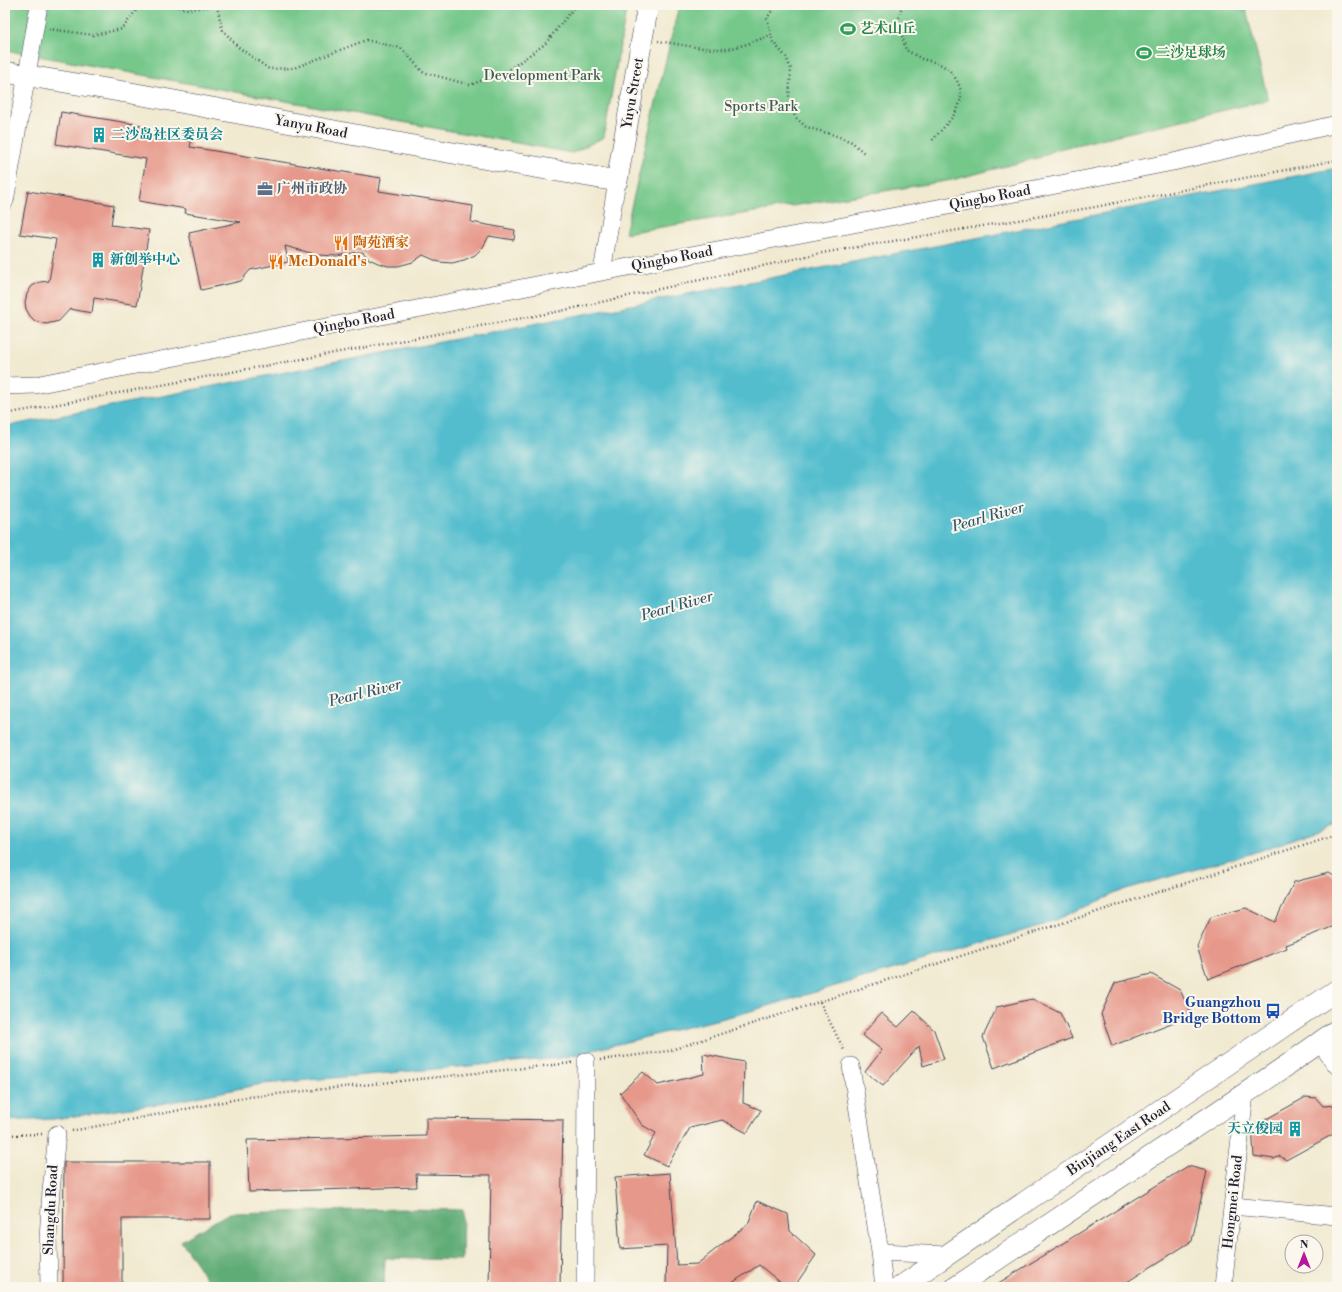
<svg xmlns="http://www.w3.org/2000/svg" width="1342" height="1292" font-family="'Libre Bodoni','Noto Serif SC',serif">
  <rect width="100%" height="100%" fill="#fbf7ec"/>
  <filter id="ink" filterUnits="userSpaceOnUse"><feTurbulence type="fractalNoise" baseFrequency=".025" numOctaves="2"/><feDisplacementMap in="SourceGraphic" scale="8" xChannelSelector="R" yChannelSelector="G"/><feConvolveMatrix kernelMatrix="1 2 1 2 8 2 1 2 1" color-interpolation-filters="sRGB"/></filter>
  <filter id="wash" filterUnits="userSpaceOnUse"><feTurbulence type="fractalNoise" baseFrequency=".012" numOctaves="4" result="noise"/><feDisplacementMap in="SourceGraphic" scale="16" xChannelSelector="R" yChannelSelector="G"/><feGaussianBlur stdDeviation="0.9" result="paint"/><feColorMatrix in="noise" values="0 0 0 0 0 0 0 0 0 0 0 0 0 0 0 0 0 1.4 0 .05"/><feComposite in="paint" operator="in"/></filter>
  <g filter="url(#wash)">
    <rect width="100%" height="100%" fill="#f1ead1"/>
    <path fill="#74c78a" stroke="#4b7462" d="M5 5H627L604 137 572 153 5 50Z
      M679 5H1245L1268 100 1054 150 1041 157 952 180 625 233Z"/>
    <path fill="#5fac76" stroke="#406758" d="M405 1209 463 1210 462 1260 385 1258 384 1287H212L181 1241 229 1213Z"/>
    <path fill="#52bdce" stroke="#3a7084" d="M1337 168V824L1253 853 1126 889 1043 925 744 1013 561 1058 262 1084 166 1103 54 1119 5 1121V425H13Z"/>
    <g id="blocks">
      <path fill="#e6998b" d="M61 112 141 125V130L192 138 190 147 381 178 379 191 473 206 471 222 515 230 514 240 489 236 483 247 475 255 464 260 452 263 439 262 423 255 413 262 398 266H388L378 263 369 259 363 252H357L337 256 318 255 285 246 288 262 250 270 241 281 201 290 189 233 241 222 185 213 186 209 139 201 146 159 56 144Z
        M28 191 114 205 111 225 149 230 137 305 94 298 92 313 70 309 59 321 46 324 35 321 30 316 26 309 25 302 27 294 32 286 40 282 49 281 56 239 20 234Z
        M1329 873 1337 878V925L1286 945 1287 948 1208 979 1197 947 1211 917 1246 908 1275 922 1294 882Z
        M1151 974 1180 990 1192 1015 1112 1046 1101 1014 1115 983Z
        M1032 999 1060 1013 1072 1038 994 1068 983 1037 997 1007Z
        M914 1011 934 1030 944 1059 923 1066 919 1046 883 1086 865 1072 882 1050 862 1035 881 1013 898 1027Z
        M703 1054 744 1062 743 1103 761 1110 747 1133 722 1120 690 1128 667 1166 644 1155 656 1133 642 1125 620 1093 643 1072 658 1085 704 1074Z
        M1306 1097 1316 1098 1323 1106 1337 1105V1132L1286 1160 1280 1156 1274 1159 1254 1156 1252 1127Z
        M426 1118 563 1120 560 1287H489L491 1175 416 1174 417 1187 249 1192 247 1140 426 1136Z
        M64 1162H210V1219H122V1287H63Z
        M1188 1166 1207 1171 1192 1241 1119 1287H992Z
        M670 1173 677 1265 697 1264 748 1224 757 1201 788 1214 790 1231 816 1255 794 1287H786L759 1265 726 1287H666L667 1246 620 1249 615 1177Z"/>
    </g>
  </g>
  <g filter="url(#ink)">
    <use href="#blocks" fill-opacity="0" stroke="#414052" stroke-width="1"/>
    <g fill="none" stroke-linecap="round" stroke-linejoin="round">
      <defs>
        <path id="minor" d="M5 201 39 5
          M602 272 617 181
          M5 386 35 385 602 272 969 202 1173 162 1337 124
          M1320 1043 1337 1066
          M851 1066 880 1252 947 1255
          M1232 1206 1337 1216
          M880 1252 884 1287
          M49 1287 48 1238 51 1191 57 1134
          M585 1287 586 1061
          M1223 1287 1245 1094"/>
        <path id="major" d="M5 72 137 94 430 149 617 181 648 5
          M900 1287 1337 990
          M956 1287 1286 1066 1337 1030"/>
      </defs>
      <use href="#minor" stroke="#414052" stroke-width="18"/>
      <use href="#major" stroke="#414052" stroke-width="22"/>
      <path stroke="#414052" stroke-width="2.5" stroke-dasharray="1 3" stroke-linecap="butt" d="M167 5 188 9 226 5
        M776 5 767 18 773 42 786 57 791 69 789 96 795 117 806 127 834 135 852 142 864 153
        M902 5 898 22 906 50C911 53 917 56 922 59 929 61 937 62 943 66 949 69 952 73 956 79 972 105 945 124 931 142
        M217 6 222 29 237 46 269 69 294 68 366 40 401 48 423 72 470 85 507 71 545 44 576 5
        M49 29 93 35 122 29 140 5
        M658 41C678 44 706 50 726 49 742 47 757 40 771 35
        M5 414 561 311 816 254 1095 207 1337 160
        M820 1002 845 1052
        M600 1060 668 1051 1337 834
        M72 1131 248 1097 572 1063
        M5 1135 43 1134"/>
      <use href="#minor" stroke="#fff" stroke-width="17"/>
      <use href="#major" stroke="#fff" stroke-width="21"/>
    </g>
  </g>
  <defs>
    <symbol id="stadium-bare" viewBox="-9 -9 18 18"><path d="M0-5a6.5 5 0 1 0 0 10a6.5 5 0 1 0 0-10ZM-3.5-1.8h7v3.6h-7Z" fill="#2e9e5b" stroke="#fbf7ec" stroke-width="2.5" paint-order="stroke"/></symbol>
    <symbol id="building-bare" viewBox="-9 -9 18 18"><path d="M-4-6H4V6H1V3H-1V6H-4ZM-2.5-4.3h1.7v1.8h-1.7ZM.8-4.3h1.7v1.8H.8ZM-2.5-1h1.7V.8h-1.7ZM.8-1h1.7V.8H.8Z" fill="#0f9aa8" stroke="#fbf7ec" stroke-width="2.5" paint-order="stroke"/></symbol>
    <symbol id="office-bare" viewBox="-9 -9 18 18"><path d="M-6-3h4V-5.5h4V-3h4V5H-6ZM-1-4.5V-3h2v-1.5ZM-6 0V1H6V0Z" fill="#5c6f8a" stroke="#fbf7ec" stroke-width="2.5" paint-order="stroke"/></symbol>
    <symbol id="restaurant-bare" viewBox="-9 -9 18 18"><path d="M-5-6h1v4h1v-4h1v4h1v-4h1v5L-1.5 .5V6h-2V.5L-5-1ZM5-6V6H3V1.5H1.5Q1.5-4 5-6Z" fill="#e8710a" stroke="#fbf7ec" stroke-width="2.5" paint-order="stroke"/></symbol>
    <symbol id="bus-bare" viewBox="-9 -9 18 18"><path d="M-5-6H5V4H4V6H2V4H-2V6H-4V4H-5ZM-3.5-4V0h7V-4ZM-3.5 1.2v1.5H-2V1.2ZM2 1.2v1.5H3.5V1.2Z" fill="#1a4fb4" stroke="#fbf7ec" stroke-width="2.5" paint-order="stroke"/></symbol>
  </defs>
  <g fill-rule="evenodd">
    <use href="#stadium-bare" x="837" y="18" width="22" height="22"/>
    <use href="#stadium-bare" x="1133" y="42" width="22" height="22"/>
    <use href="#building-bare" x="88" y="124" width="22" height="22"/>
    <use href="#office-bare" x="254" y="178" width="22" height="22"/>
    <use href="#restaurant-bare" x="330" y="232" width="22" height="22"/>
    <use href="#building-bare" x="87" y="249" width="22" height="22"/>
    <use href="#restaurant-bare" x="265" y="251" width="22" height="22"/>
    <use href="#bus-bare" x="1262" y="1000" width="22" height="22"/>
    <use href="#building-bare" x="1284" y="1118" width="22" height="22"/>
  </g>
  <g text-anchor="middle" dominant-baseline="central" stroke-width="4" stroke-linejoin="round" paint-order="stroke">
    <g font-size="14" font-weight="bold" fill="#27864d" stroke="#fbf7ec" text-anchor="start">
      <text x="860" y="29">艺术山丘</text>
      <text x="1156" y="53">二沙足球场</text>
    </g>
    <g font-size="14" fill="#3f5c57" stroke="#fbf7ec">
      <text x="542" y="76">Development Park</text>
      <text x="761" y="107">Sports Park</text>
    </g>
    <g font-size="14" fill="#22223b" stroke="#fbf7ec">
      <text transform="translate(633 93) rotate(-80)">Yuyu Street</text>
      <text transform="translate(311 127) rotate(11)">Yanyu Road</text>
      <text transform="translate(990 198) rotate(-11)">Qingbo Road</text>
      <text transform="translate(672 259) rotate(-11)">Qingbo Road</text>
      <text transform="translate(354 322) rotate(-11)">Qingbo Road</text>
      <text transform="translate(1119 1139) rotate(-34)">Binjiang East Road</text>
      <text transform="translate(1233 1202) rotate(-84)">Hongmei Road</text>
      <text transform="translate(51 1210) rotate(-87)">Shangdu Road</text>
    </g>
    <g font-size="14" font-weight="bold" fill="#0d838f" stroke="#fbf7ec" text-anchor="start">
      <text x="111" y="135">二沙岛社区委员会</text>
      <text x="110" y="260">新创举中心</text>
      <text x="1283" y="1129" text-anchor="end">天立俊园</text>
    </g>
    <g font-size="14" font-weight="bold" fill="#4e5e75" stroke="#fbf7ec" text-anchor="start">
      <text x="277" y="189">广州市政协</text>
    </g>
    <g font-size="14" font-weight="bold" fill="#c56008" stroke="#fbf7ec" text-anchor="start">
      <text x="353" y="243">陶苑酒家</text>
      <text x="288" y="262">McDonald's</text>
    </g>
    <g font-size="14" font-weight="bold" fill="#164399" stroke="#fbf7ec" text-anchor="end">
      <text x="1261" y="1003">Guangzhou<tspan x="1261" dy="16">Bridge Bottom</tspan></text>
    </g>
    <g font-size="15" font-style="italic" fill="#33586e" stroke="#fbf7ec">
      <text transform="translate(988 517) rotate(-16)">Pearl River</text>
      <text transform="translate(677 606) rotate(-16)">Pearl River</text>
      <text transform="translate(365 693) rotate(-14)">Pearl River</text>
    </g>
  </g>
  <rect width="1342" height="1292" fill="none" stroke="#fbf7ec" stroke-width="20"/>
  <g transform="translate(1304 1254)"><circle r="19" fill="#fbf7ec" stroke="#a4a2a5"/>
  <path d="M0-3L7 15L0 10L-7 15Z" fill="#b5179e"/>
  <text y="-6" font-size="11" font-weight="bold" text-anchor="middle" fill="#22223b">N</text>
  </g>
</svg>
